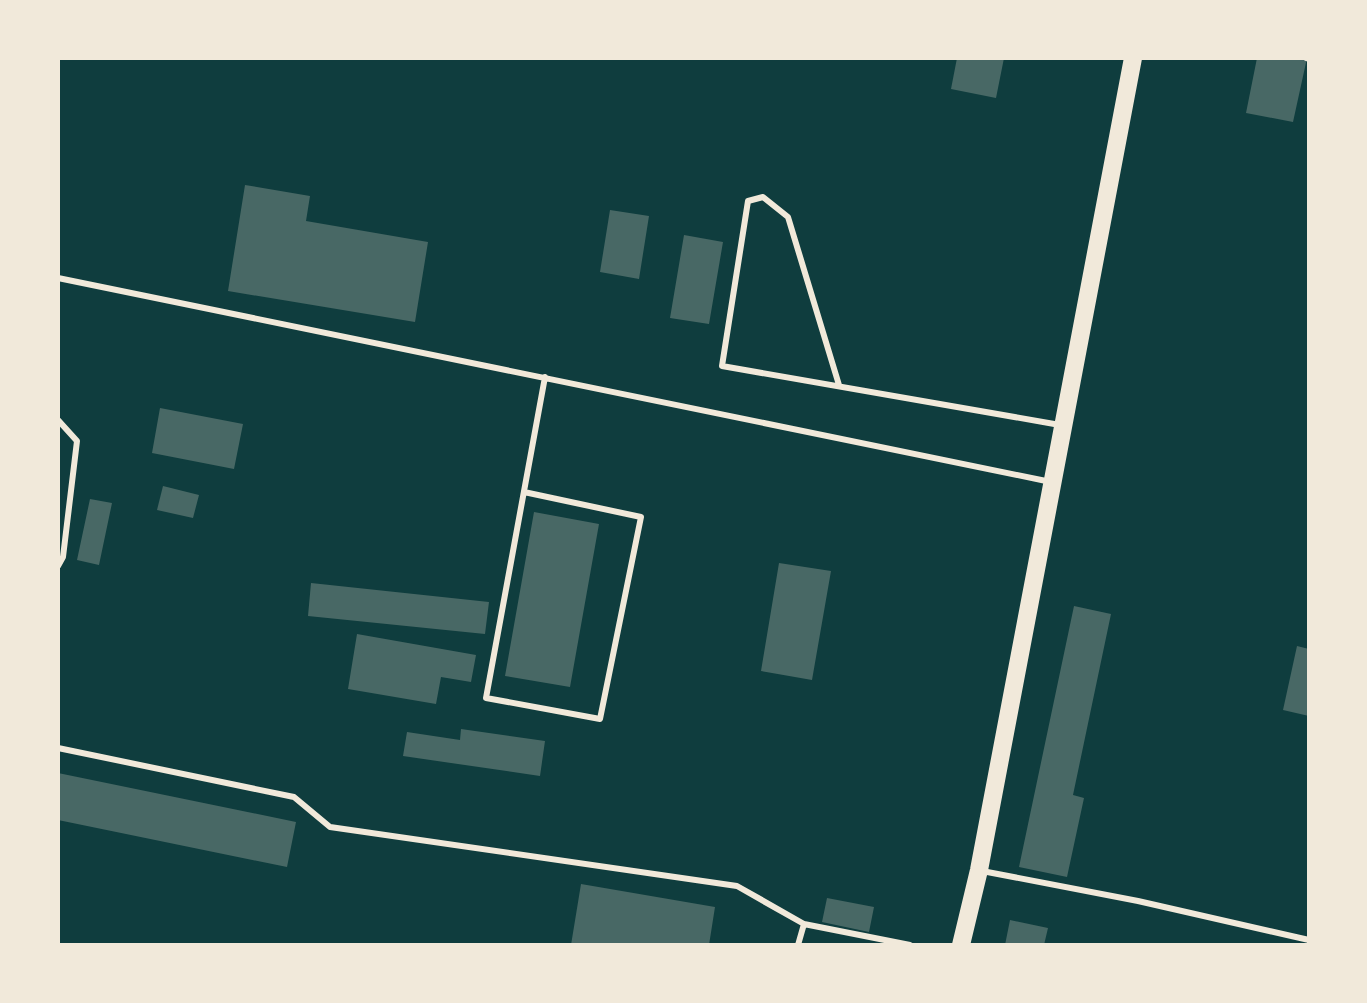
<svg xmlns="http://www.w3.org/2000/svg" width="1367" height="1003" font-family="Montserrat,sans-serif">
  <rect width="100%" height="100%" fill="#0f3d3e"/>
  <path fill="#486865" d="M957 58H1004L996 98 951 89Z
    M1257 58H1307L1293 122 1246 113Z
    M245 185 310 196 306 221 428 242 415 322 228 291Z
    M610 210 649 216 639 279 600 272Z
    M684 235 723 242 709 324 670 318Z
    M160 408 243 424 234 469 152 453Z
    M163 486 199 495 193 518 157 510Z
    M90 499 112 503 99 565 77 560Z
    M534 512 599 524 570 687 505 676Z
    M779 563 831 571 812 680 761 671Z
    M311 583 489 602 485 634 308 616Z
    M1074 606 1111 614 1073 795 1084 798 1067 877 1019 867Z
    M357 634 476 655 471 682 441 677 436 704 348 689Z
    M1297 646 1309 649V716L1283 710Z
    M461 729 545 741 540 776 403 756 407 732 460 740Z
    M58 773 296 822 287 867 58 820Z
    M581 884 715 907 709 945H571Z
    M827 898 874 907 869 932 822 922Z
    M1010 920 1048 928 1044 945H1005Z"/>
  <g fill="none" stroke-linecap="round" stroke-linejoin="round">
    <path stroke="#f1e9da" stroke-width="6" d="M1306 58 1309 59
      M58 278 1051 482
      M839 385 788 217 763 197 748 201 722 366 1060 425
      M58 420 77 441 63 557 58 566
      M524 492 641 517 600 719 486 698 545 377
      M58 748 294 797 330 827 737 886 804 924 910 945
      M982 871 1138 901 1309 940
      M798 945 804 924"/>
    <path stroke="#f1e9da" stroke-width="18" d="M961 945 979 870 1133 58"/>
  </g>
  <rect width="1367" height="1003" fill="none" stroke="#f1e9da" stroke-width="120"/>
</svg>
